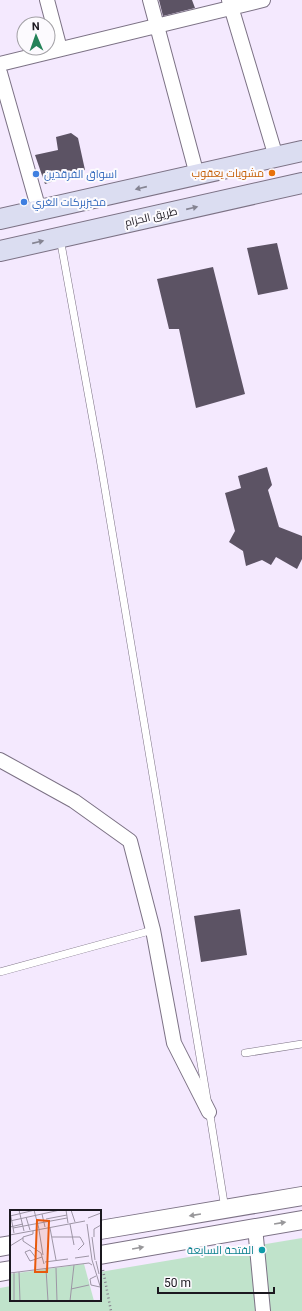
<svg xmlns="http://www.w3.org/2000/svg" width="302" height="1311" font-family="Roboto,Cairo,sans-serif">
  <rect width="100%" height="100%" fill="#f4e9fe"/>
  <path fill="#c0e3cb" d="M302 1238V1311H0V1288L11 1286V1300H100V1272Z"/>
  <path fill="#5c5364" d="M159 0H192L195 8 163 16Z
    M71 133 78 138 85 170 45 184 35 155 58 150 56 137Z
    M277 243 288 289 258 295 247 248Z
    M213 267 245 394 196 408 179 329H169L157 279Z
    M267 467 272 485 268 490 279 527 302 536V559L297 569 276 557 271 565 262 560 246 566 243 551 229 542 235 531 225 493 241 488 238 476Z
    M240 909 247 955 201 962 194 916Z"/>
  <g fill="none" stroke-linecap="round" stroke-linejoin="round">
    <defs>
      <path id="service" d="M60 238 100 459 207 1099
        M0 972 153 930
        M245 1053 302 1044
        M209 1109 225 1209"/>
      <path id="minor" d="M47 0 60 49
        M150 0 197 175
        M229 0 276 157
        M0 64 263 0
        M0 73 39 210
        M0 760 74 801 130 841 153 930 174 1043 209 1112
        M255 1227 263 1311"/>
      <path id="tertiary" d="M100 1230 302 1196
        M0 1247 11 1245
        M100 1255 302 1220
        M0 1272 11 1270"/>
      <path id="secondary" d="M0 219 302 151
        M0 251 302 183"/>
    </defs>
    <use href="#service" stroke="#7c7285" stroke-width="8"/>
    <use href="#minor" stroke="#7c7285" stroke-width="16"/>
    <use href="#tertiary" stroke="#7c7285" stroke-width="20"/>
    <use href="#secondary" stroke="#7c7285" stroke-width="22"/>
    <path stroke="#847d8b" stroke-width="2.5" stroke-dasharray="1 3" stroke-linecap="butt" d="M103 1270 111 1311"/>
    <use href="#service" stroke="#fff" stroke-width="7"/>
    <use href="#minor" stroke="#fff" stroke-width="14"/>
    <use href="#tertiary" stroke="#fff" stroke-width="18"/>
    <use href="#secondary" stroke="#dbddf1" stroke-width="20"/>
  </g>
  <defs><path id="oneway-solid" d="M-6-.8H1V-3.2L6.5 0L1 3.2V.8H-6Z"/></defs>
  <g fill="#858492">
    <use href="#oneway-solid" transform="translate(141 188) rotate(167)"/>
    <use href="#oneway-solid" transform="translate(192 208) rotate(-13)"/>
    <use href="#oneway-solid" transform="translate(38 242) rotate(-13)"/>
  </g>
  <g fill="#98979a">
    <use href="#oneway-solid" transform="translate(195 1215) rotate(171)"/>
    <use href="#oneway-solid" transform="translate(280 1223) rotate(-9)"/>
    <use href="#oneway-solid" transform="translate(138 1248) rotate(-10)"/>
  </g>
  <circle fill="#e8710a" stroke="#fcfafe" stroke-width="1.5" cx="272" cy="173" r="4"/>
  <g fill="#3f7fe0" stroke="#fcfafe" stroke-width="1.5">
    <circle cx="36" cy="174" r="4"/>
    <circle cx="24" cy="202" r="4"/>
  </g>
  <circle fill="#0f9aa8" stroke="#fcfafe" stroke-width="1.5" cx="262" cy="1250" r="4"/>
  <g text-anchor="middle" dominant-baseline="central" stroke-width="4" stroke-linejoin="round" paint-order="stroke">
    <g font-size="11" fill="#c56008" stroke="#fcfafe" text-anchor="end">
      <text x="264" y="173">مشويات يعقوب</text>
    </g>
    <g font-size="11" fill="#366cbe" stroke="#fcfafe" text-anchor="start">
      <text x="44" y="174">اسواق الفرقدين</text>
      <text x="32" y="202">مخبزبركات الغري</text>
    </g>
    <g font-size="11" fill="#1b181f" stroke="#fcfafe">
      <text transform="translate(151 217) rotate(-13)">طريق الحزام</text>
    </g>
    <g font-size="11" fill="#0d838f" stroke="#fcfafe" text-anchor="end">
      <text x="254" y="1250">الفتحة السابعة</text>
    </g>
  </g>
  <g transform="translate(10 1210)">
    <rect width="91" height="91" fill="#f4e9fe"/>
    <path d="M74 54 84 91H0V64Z" fill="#c0e3cb"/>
    <path fill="none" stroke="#9d95a5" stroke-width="1" d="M9 0 14 21M24 0 29 19M56 0 58 13M61 0 65 12M0 2 4 23M32 4 35 17M0 6 25 0M16 7 20 20M78 8 91 3M36 9 57 5M0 11 50 0M60 14 64 35M77 14 82 50 91 79M0 17 13 14M3 18 57 8M40 18 46 50M29 20 33 45M23 21V24L13 27V31L31 43 34 54M0 25 75 11M42 27H70L74 34 68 40M82 27 85 50M84 27V19L91 15M0 36 13 28M26 48 20 40 15 42 20 51 32 47M65 48 79 46M86 51 89 64M35 52 58 49M46 58 47 91M36 59 38 91M9 62 10 91M0 63 79 53 82 55M4 63V91M86 66 80 69 81 75 90 77M61 79 79 75M60 91 64 55"/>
    <path fill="#e8590c" fill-opacity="0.15" stroke="#e8590c" stroke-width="2" d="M27 10 39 11 37 62H25Z"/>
    <rect width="91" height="91" fill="none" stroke="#1b181f" stroke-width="2"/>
  </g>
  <g transform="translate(36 36) rotate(358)"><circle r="19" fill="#fcfafe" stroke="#a2a0a5"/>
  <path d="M0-3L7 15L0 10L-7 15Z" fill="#248259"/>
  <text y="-6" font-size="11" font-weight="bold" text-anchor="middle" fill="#1b181f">N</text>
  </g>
  <path d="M158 1287v6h116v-6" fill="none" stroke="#1b181f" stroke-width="2"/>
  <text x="164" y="1287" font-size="12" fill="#1b181f" stroke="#fcfafe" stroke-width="3" paint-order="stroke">50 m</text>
</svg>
